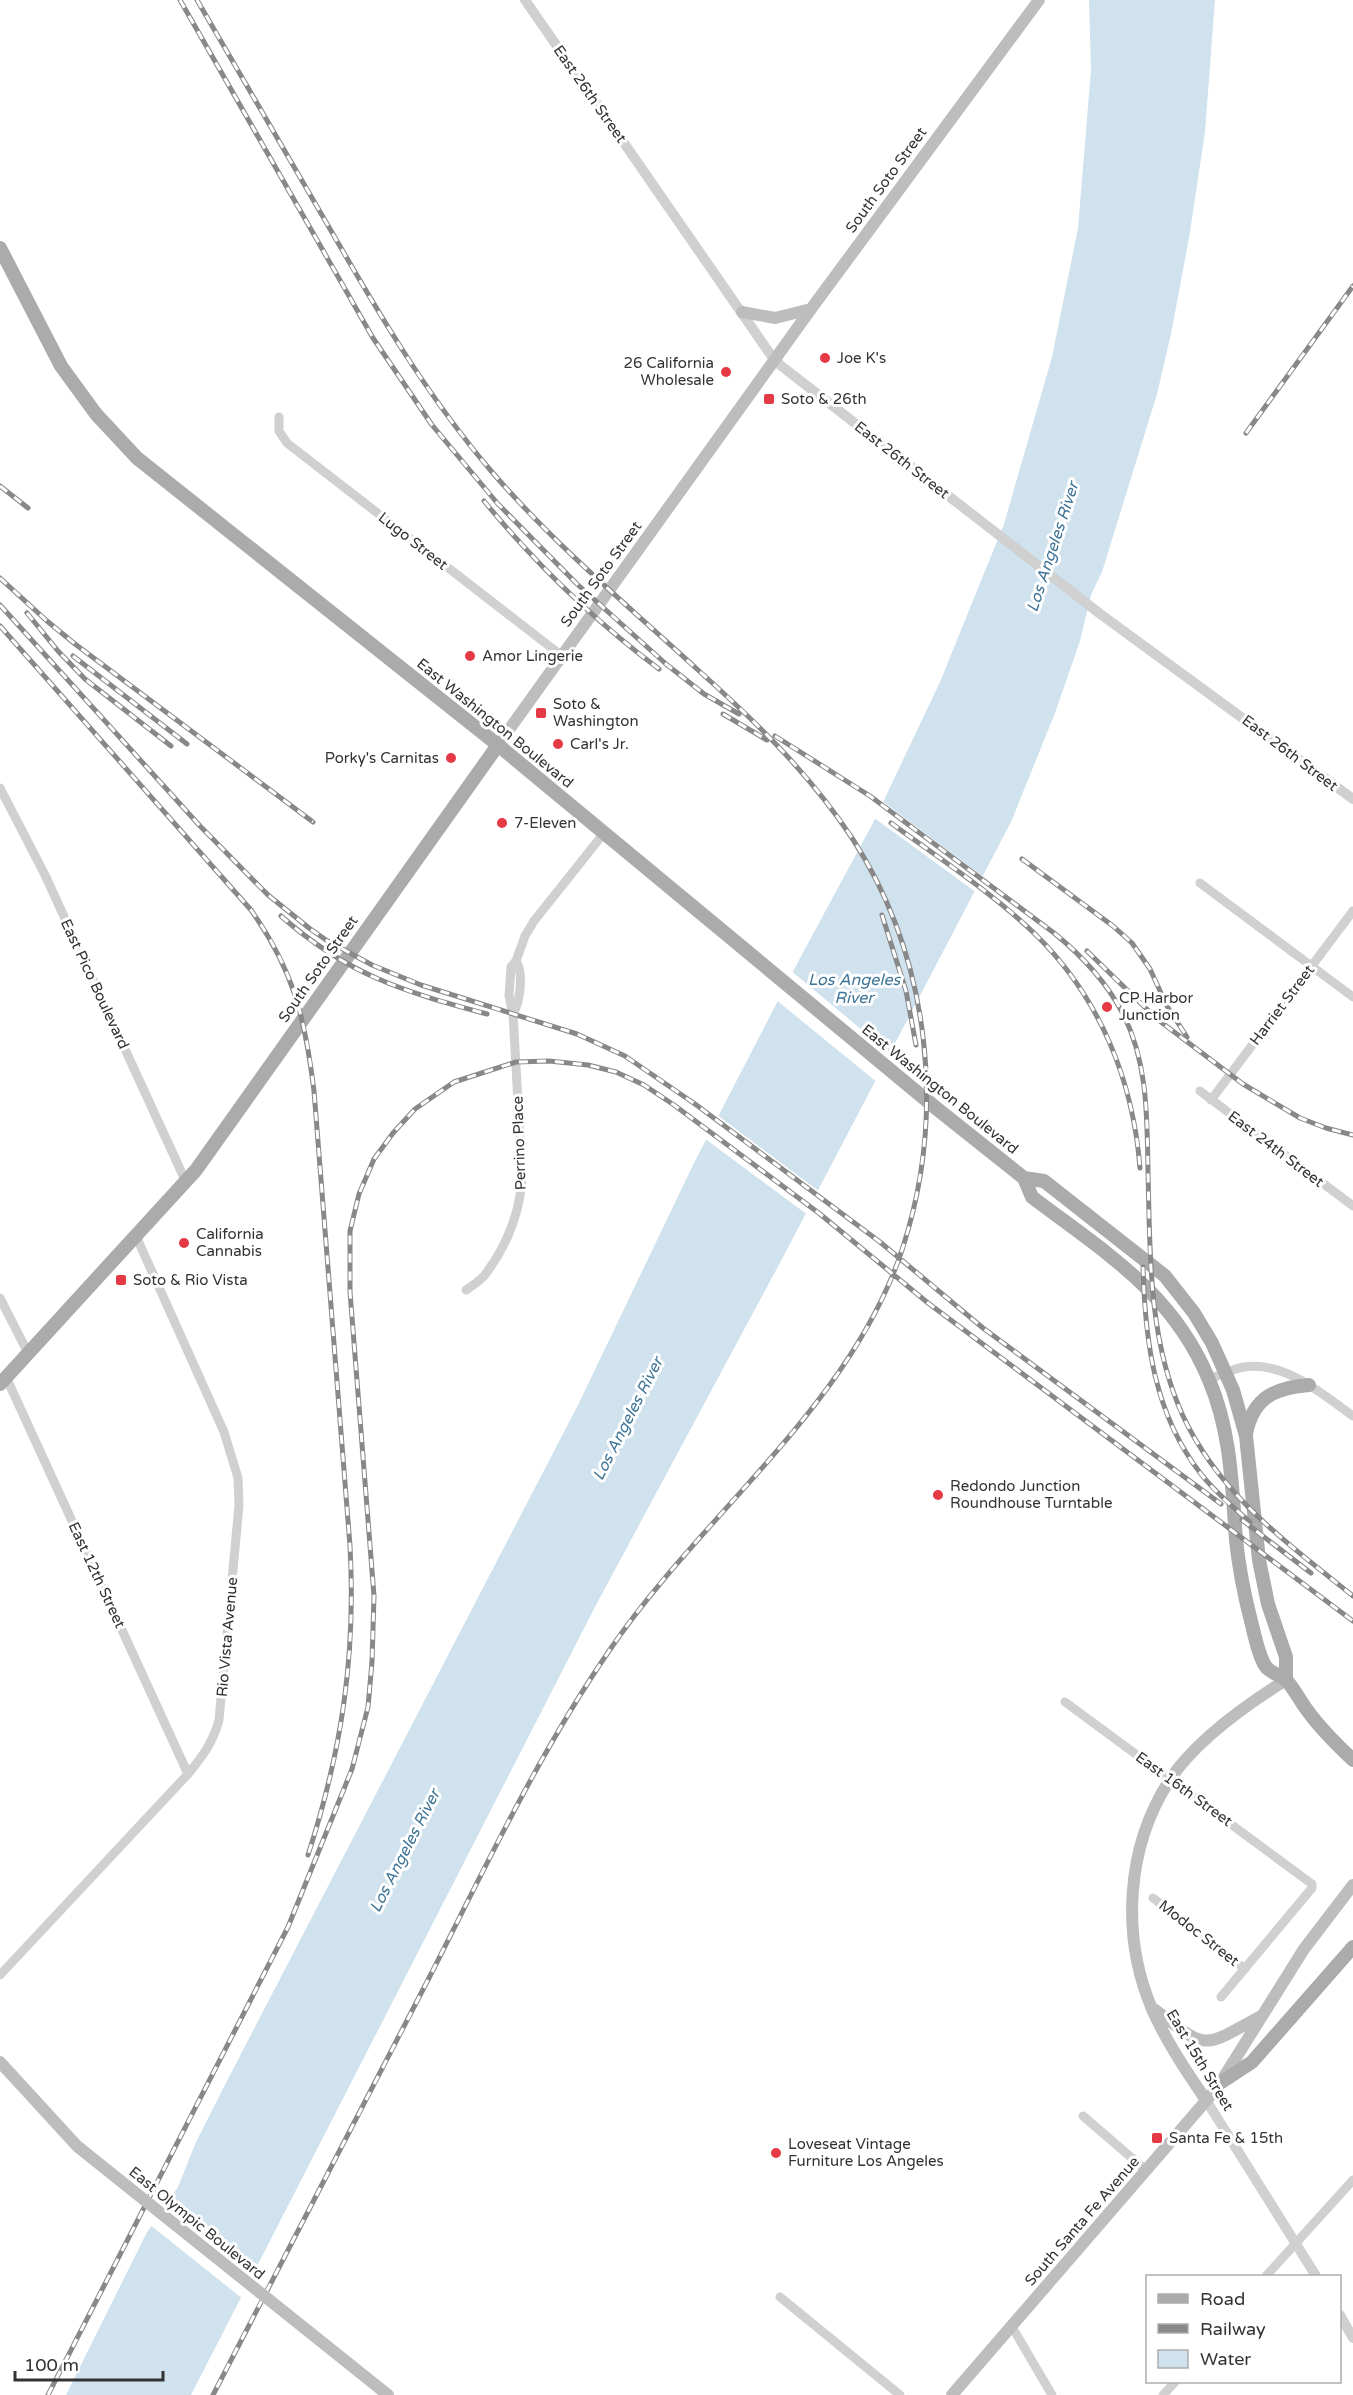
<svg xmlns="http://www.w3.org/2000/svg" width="1353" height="2395" font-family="'Varela Round',sans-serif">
  <rect width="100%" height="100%" fill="#fff"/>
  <path fill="#cfe2ee" d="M1089 0H1215L1205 132 1189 238 1171 334 1157 394 1102 572 1091 595 1080 641 1055 713 1011 822 782 1259 596 1605 191 2395H66L147 2232 178 2187 196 2142 229 2077 579 1403 693 1165 799 960 873 823 940 682 1004 524 1052 357 1078 228 1091 70Z"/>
  <path fill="#fff" d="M881 800 985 878 977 893 873 817Z
    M790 970 892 1055 878 1083 775 999Z
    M716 1114 820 1192 808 1215 704 1138Z
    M166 2199 257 2272 243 2299 149 2224Z"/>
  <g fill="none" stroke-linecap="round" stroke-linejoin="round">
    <path stroke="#d0d0d0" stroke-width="9" d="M279 417V431L287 443 562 656
      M0 788 45 875 186 1182
      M1200 883 1353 997
      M513 1014C520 1002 524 973 516 961
      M1200 1091 1353 1206
      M1211 1100 1353 911
      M466 1290C473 1285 482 1280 487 1272 508 1244 522 1207 522 1172L513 1014 509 996 511 967 516 961 525 936 534 921 604 833
      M0 1298 28 1353
      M6 1377 188 1774
      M1209 1379C1220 1375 1232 1369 1244 1367 1285 1361 1322 1394 1353 1416
      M1065 1702 1312 1884V1888L1221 1997
      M1153 1898 1245 1969
      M0 1975 188 1774C203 1756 213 1742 219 1720L239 1505 238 1478 224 1432 136 1236
      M1083 2116 1147 2171
      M1266 2276 1353 2180
      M780 2297 900 2395
      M1011 2325 1052 2395
      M1163 2395 1175 2382"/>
    <path stroke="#d0d0d0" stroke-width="10" d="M525 0 775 361 1099 613 1353 799
      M1206 2100 1316 2276
      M1340 2315 1353 2338"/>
    <path stroke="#bdbdbd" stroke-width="12" d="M742 312 775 318 811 309
      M498 745 811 309 1039 0
      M1154 2009C1209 2052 1202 2048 1261 2016
      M0 2062 11 2074
      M1206 2100C1186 2071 1166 2041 1152 2009 1121 1936 1126 1848 1169 1781 1195 1741 1246 1705 1286 1680
      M952 2395 1217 2088 1304 1949 1353 1885"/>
    <path stroke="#ababab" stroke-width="14" d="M0 248 61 366 96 414 137 458 498 745 936 1108 1024 1178 1044 1181 1165 1276 1194 1313 1212 1343 1233 1390 1246 1436 1259 1560 1268 1604 1286 1657V1680
      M1024 1178 1032 1197C1104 1252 1173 1292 1209 1380 1231 1431 1232 1486 1236 1540 1239 1568 1244 1594 1251 1621 1254 1632 1259 1659 1267 1668 1271 1673 1281 1675 1286 1680 1294 1688 1300 1701 1307 1710 1320 1728 1336 1744 1353 1760
      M0 1384 196 1170 498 745
      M1246 1434C1253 1397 1275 1388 1309 1385
      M1220 2083 1252 2062 1353 1947"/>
    <defs>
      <path id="rail" d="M180 0 373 338 432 425 498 504 577 584 666 664 704 694 739 714
        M197 0C240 74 283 148 326 222 376 309 426 395 492 472 554 544 628 606 698 670 755 721 809 773 852 838 930 958 947 1113 902 1250 850 1407 700 1516 609 1651 539 1753 486 1866 430 1976 358 2116 285 2255 213 2395
        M1246 433 1353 286
        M0 486 28 508
        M484 501C535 563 595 621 659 669
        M0 578 47 621 75 644 313 822
        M0 605 200 826 268 895 309 928 326 940 372 965 421 985 577 1034 625 1056 695 1104 880 1242 983 1328 1221 1504
        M27 613 58 651 85 679 171 746
        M0 626 251 910C294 971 305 1018 314 1091L350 1546C356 1655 342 1750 308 1855
        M73 656 187 744
        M723 714 767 740
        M775 736 870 796 1054 933C1081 955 1105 980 1122 1012 1148 1061 1147 1117 1148 1171 1150 1253 1148 1340 1183 1416 1220 1495 1287 1543 1353 1596
        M891 823C940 859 993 893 1036 935 1100 998 1133 1080 1140 1168
        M1022 859 1113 926 1132 943 1150 969 1167 1006 1187 1037
        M882 915 906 991 916 1045
        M281 916C348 975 402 991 487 1014
        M1087 951 1157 1019 1243 1084 1300 1118 1326 1128 1353 1135
        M1143 1267C1145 1341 1154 1414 1201 1474 1215 1492 1233 1507 1250 1522
        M1242 1520 1311 1573
        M48 2395 288 1927 352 1769 368 1707 372 1662 374 1596 350 1292V1231L359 1194 374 1159 393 1133 415 1109 454 1082 516 1062 549 1061 588 1065 616 1072 644 1085 674 1105 820 1214 928 1303 1353 1621"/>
    </defs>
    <use href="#rail" stroke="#888" stroke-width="5"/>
    <use href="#rail" stroke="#fff" stroke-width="3" stroke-dasharray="9" stroke-linecap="butt"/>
    <path stroke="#bdbdbd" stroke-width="12" d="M11 2074 77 2146 388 2395"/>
  </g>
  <g fill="#e63946" stroke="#fff" stroke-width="2">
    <circle cx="825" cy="358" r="6"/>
    <circle cx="726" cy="372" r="6"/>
    <rect x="763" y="393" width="12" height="12" rx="3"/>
    <circle cx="470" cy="656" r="6"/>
    <rect x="535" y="707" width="12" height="12" rx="3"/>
    <circle cx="558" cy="744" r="6"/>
    <circle cx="451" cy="758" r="6"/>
    <circle cx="502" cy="823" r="6"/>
    <circle cx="1107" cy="1007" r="6"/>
    <circle cx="184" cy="1243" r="6"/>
    <rect x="115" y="1274" width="12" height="12" rx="3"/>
    <circle cx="938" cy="1495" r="6"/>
    <rect x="1151" y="2132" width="12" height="12" rx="3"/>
    <circle cx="776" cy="2153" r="6"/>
  </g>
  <g text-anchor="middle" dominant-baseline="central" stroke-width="6" stroke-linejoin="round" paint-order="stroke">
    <g font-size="15" fill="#333" stroke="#fff">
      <text transform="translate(590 94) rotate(55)">East 26th Street</text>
      <text transform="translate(886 180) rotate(-54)">South Soto Street</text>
      <text transform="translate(902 460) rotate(38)">East 26th Street</text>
      <text transform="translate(413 541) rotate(38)">Lugo Street</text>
      <text transform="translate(601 574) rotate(-54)">South Soto Street</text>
      <text transform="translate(495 723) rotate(39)">East Washington Boulevard</text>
      <text transform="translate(1290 753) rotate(37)">East 26th Street</text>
      <text transform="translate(318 969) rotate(-55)">South Soto Street</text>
      <text transform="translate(95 984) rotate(65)">East Pico Boulevard</text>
      <text transform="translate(1282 1005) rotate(-53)">Harriet Street</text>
      <text transform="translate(940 1089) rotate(39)">East Washington Boulevard</text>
      <text transform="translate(519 1143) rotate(-92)">Perrino Place</text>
      <text transform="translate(1276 1149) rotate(37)">East 24th Street</text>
      <text transform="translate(97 1575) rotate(65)">East 12th Street</text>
      <text transform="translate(227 1637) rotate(-85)">Rio Vista Avenue</text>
      <text transform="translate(1184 1789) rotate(36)">East 16th Street</text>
      <text transform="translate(1199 1933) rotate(38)">Modoc Street</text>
      <text transform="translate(1200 2060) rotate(59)">East 15th Street</text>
      <text transform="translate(1082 2221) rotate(-49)">South Santa Fe Avenue</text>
      <text transform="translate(197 2223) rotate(39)">East Olympic Boulevard</text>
    </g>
    <g font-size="15" fill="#333" stroke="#fff" text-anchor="start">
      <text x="837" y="358">Joe K's</text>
      <text x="714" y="363" text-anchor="end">26 California<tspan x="714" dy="17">Wholesale</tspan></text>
      <text x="781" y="399">Soto &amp; 26th</text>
      <text x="482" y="656">Amor Lingerie</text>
      <text x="553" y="704">Soto &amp;<tspan x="553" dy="17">Washington</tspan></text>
      <text x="570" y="744">Carl's Jr.</text>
      <text x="439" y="758" text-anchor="end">Porky's Carnitas</text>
      <text x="514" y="823">7-Eleven</text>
      <text x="1119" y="998">CP Harbor<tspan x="1119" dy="17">Junction</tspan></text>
      <text x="196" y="1234">California<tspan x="196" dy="17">Cannabis</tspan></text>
      <text x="133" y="1280">Soto &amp; Rio Vista</text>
      <text x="950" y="1486">Redondo Junction<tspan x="950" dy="17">Roundhouse Turntable</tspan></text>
      <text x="1169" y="2138">Santa Fe &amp; 15th</text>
      <text x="788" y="2144">Loveseat Vintage<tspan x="788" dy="17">Furniture Los Angeles</tspan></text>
    </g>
    <g font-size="16" font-style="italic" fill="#3f7597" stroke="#fff">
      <text transform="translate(1053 547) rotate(-72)">Los Angeles River</text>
      <text x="854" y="980">Los Angeles<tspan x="854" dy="18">River</tspan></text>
      <text transform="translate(628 1419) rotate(-63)">Los Angeles River</text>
      <text transform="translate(405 1851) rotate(-63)">Los Angeles River</text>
    </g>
  </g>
  <rect x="1146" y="2275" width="195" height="108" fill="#ffffff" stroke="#adadad" stroke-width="1.5"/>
  <rect x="1158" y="2294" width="30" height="9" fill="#ababab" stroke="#adadad" stroke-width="1.5"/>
  <text x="1200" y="2305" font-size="18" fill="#333333">Road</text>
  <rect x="1158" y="2324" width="30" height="9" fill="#888888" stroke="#adadad" stroke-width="1.5"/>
  <text x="1200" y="2335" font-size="18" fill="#333333">Railway</text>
  <rect x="1158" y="2350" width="30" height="18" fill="#cfe2ee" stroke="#adadad" stroke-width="1.5"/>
  <text x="1200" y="2365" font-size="18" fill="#333333">Water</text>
  <path d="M15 2371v9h148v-9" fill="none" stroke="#333333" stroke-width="3"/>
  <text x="24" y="2371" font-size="18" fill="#333333" stroke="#ffffff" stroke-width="4.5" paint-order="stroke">100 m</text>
</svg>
